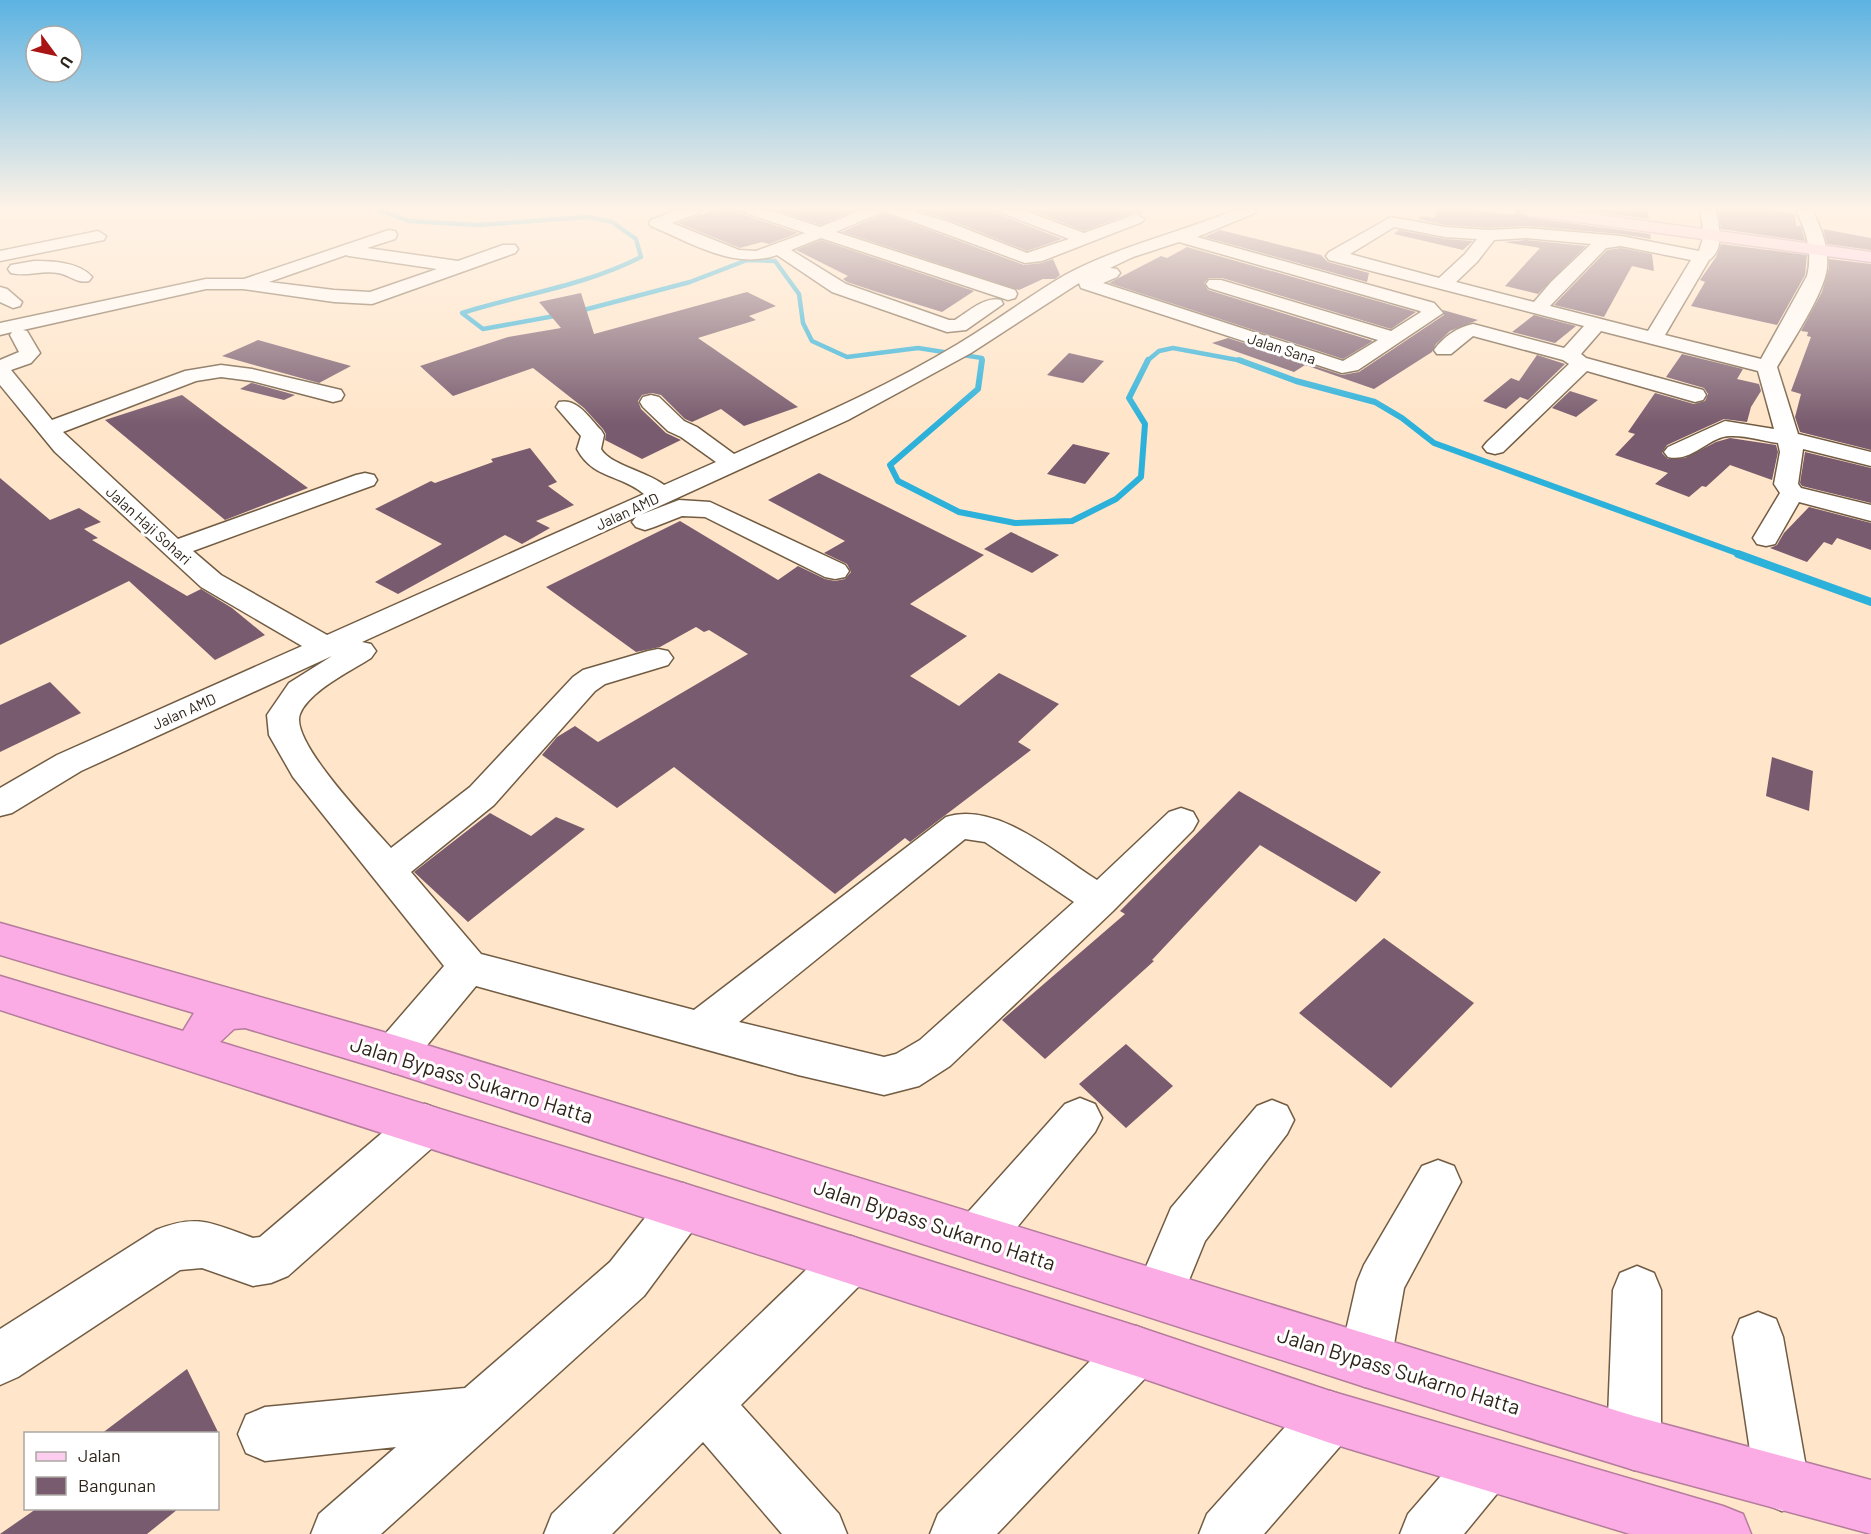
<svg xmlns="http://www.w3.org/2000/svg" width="1871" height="1534" font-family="Barlow,sans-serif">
  <rect width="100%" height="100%" fill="#ffe5c9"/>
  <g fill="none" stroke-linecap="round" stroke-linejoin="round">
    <path stroke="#2bb1da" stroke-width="4.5" d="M378 210 409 221 478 225 588 217 612 222 636 239 641 257C584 286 522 294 462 313L483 329 560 315
      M576 312 690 282 747 260 775 261 799 294 803 323 812 341 847 357 918 348 982 358V361
      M1147 361 1159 351 1173 348 1243 361"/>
    <path stroke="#2bb1da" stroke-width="6" d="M982 360 978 389 890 465 898 481 959 512 1015 523 1072 521 1116 499 1141 477 1145 424 1129 398 1148 360
      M1239 360 1296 381 1375 402 1402 418 1434 443 1742 555"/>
    <path stroke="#2bb1da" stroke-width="8" d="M1738 554 1871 602"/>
  </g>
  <path fill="#785b6e" d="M714 210H742L745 215 798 233 769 244 762 242 740 248 678 223Z
    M777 210H856L820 225Z
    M917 210H998L1001 215 1062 239 1027 251 947 219Z
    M1030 210H1142L1143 214 1135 212 1084 231Z
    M1436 210H1473L1514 215 1515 210H1517L1527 217 1650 234 1651 239 1621 234 1526 226 1489 228 1445 225 1417 219 1422 216 1435 218Z
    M1582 210H1648L1649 219Z
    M1718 210H1772L1795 214 1796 226H1801L1805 241 1721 229Z
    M884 213 1024 265 1042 263 1053 259 1060 275 1055 279H1043L1019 290 842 232Z
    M1823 229 1871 238V250L1827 244Z
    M1220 230 1321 255 1328 262 1369 273 1367 282 1204 237Z
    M1399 230 1445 239 1473 241 1463 250 1394 234Z
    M821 240 974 291 942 312 874 291 847 282 843 279 848 276 796 250Z
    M1526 240 1586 246 1538 294 1505 286 1540 248 1504 242Z
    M1721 244 1807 255 1805 275 1777 325 1691 306 1705 282 1700 280 1716 257Z
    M1187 247 1416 312 1391 329 1222 278H1209L1204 283 1208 290 1373 341 1343 359 1109 283 1161 256 1167 258Z
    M1621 248 1652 254 1654 271 1632 266 1604 317 1554 305 1607 250Z
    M1829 259 1871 264V450L1800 432 1795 417 1801 394 1791 391 1811 337 1807 336 1808 332 1801 331 1822 292 1829 268Z
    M747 292 776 306 749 316 756 320 698 338 798 407 744 426 721 409 692 422 685 419 661 395 652 393 642 395 638 401 641 409 666 433 681 440 642 459 605 440 606 434 603 429 584 408 533 368 453 396 420 366 508 337 561 328 539 302 581 293 594 334Z
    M1443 310 1478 320 1450 331 1436 344 1432 352 1374 389 1305 365 1294 372 1212 343 1228 338 1342 375 1359 372 1444 315Z
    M1534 315 1576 326 1555 343 1512 332Z
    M258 340 351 366 319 383 222 356Z
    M1069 353 1104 361 1083 383 1047 375Z
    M1682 354 1743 369 1737 379 1759 384 1761 391 1751 407 1747 422 1724 419 1667 445 1662 453 1668 459 1685 458 1716 442 1730 438 1776 445 1778 452 1772 480 1730 465 1706 487 1702 486 1689 497 1655 484 1668 473 1615 455 1635 434 1628 432 1655 393 1694 404 1705 401 1708 394 1704 388 1666 377Z
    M1537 355 1565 364 1528 400 1520 397 1506 409 1483 401 1511 378 1519 381Z
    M251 383H252L295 395 284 400 240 389Z
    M1570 391 1598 400 1576 417 1552 408Z
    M182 395 223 426 308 488 225 520 105 420Z
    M1073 444 1110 453 1085 484 1047 474Z
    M530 448 557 482 548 486 574 505 536 521 550 528 522 544 505 535 398 594 375 582 442 544 375 509 431 481 435 483 493 462 491 459Z
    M1805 452 1871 468V503L1802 486 1800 483Z
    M819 473 984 555 910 604 967 636 910 676 959 706 999 673 1059 704 1018 742 1031 750 910 842 905 838 835 894 674 767 617 808 542 755 557 737 575 726 598 742 748 654 709 630 704 632 696 627 660 647 636 652 546 587 680 521 778 580 798 566 825 579 835 581 845 579 851 572 847 564 824 553 845 541 768 500Z
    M0 478 50 520 79 508 101 522 84 529 98 538 92 540 187 596 201 589 232 608 265 635 215 660 129 581 0 645Z
    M1809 507 1871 523V550L1837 538 1832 545 1824 542 1807 562 1770 548 1777 545 1784 533Z
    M1011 532 1059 555 1032 573 984 549Z
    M50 682 81 713 0 752V705Z
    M1772 757 1813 771 1809 811 1766 796Z
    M1239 791 1381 872 1356 902 1260 845 1152 960 1154 961 1045 1059 1002 1020 1125 914 1120 911Z
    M490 813 531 836 556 817 585 829 468 922 414 872Z
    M1384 938 1474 1003 1391 1088 1299 1013Z
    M1126 1044 1173 1086 1126 1128 1079 1084Z
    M187 1369 219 1434H101Z
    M36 1509H178L147 1534H0Z"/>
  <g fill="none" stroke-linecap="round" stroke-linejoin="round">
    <defs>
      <path id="minor" d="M677 210H701L699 213 672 223 739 250 756 251 805 233 746 213 744 210H769L820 227 862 210H908L946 221 1027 253 1069 239 1002 213 1000 210H1023L1084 233 1136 214 1144 219 1142 222 1042 261 1025 263 884 211 836 232 1015 290 1017 294 1015 298 1008 300 821 238 791 250 846 284 949 320H955C968 312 985 296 1001 300L1003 304 966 330 947 332 832 292 777 255C733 270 692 243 651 226L649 223 651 220Z
        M1235 210H1257L1255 213 1197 237 1434 303 1443 313 1358 370 1342 373 1081 288 1079 283 971 353 848 420 640 515 679 500 710 502 845 565 849 571 845 577 835 579 825 577 705 517 682 516 654 527 645 530 636 527 632 522 636 517 362 642 371 644 376 651 371 658C351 671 309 691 300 714 289 741 372 826 391 848L470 787 573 677 583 670 648 651 658 649 668 651 673 658 668 665 605 684 595 691 494 805 411 872 481 954 694 1010 946 817C997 801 1056 854 1097 880L1169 812 1181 808 1193 812 1198 821 1193 830 1113 911 950 1066 919 1086 884 1095 798 1075 476 986 409 1067 394 1073 379 1067 373 1054 379 1041 444 966 293 777 269 735 267 715 289 683 332 656 81 771 12 813 0 816V788L57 755 302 646 201 587 55 452 0 385V360L19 352 10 335 12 332 0 335V323L206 279H244L389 230 395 231 397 235 395 239 367 248 458 261 503 245H515L518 249 515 253 372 304 334 302 243 289H206L23 330 27 331 40 353 31 363 11 370 52 420 185 371 221 365 252 369 341 390 344 395 341 400 333 402 252 381 221 377 196 381 63 432 178 539 356 475 365 473 374 475 377 480 374 485 193 551 221 575 327 635 644 494C620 474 593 479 577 449L581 436 556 407 559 402C578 398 589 418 601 430L604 435 601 449C610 465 646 471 664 485L716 462 681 437 668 431 643 407 640 402 643 397 651 395 659 397 684 421 697 427 734 454C810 420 887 387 958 344 995 322 1029 296 1065 275 1119 246 1179 233 1235 210ZM1179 242 1420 311 1421 312 1391 331 1221 280H1209L1206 284 1209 288 1378 340 1343 361 1103 283 1117 277 1120 273 1117 269 1110 268 1133 257ZM346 255 349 256 437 269 370 292 334 290 269 282ZM965 839 985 842 1074 902 920 1040 896 1054 884 1057 739 1022Z
        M1700 210H1716C1719 227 1725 249 1709 260L1665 335 1761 359 1807 276C1813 253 1806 230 1796 210H1812C1821 227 1829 248 1827 268 1824 294 1791 343 1777 367L1798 434 1871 452V466L1803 449 1798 484 1801 488 1871 505V521L1799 502 1775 544 1766 546 1757 544 1753 538 1780 493 1774 484 1780 452 1778 443C1763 441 1745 435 1730 436 1709 436 1692 463 1668 457L1664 452 1668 447 1725 421 1774 429 1758 371 1601 331 1581 354 1586 358 1703 390 1706 395 1703 400 1695 402 1587 371 1503 452 1495 454 1487 452 1483 447 1487 442 1569 364 1563 360 1473 336 1451 354H1437L1434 350C1443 337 1458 327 1473 324L1564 348 1584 326 1329 260 1326 256 1329 252 1391 217 1445 227 1489 230 1526 228 1621 236 1699 251 1704 235ZM1394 227 1445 237 1477 239 1465 254 1439 278 1350 254ZM1526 238 1591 244 1551 282 1534 302 1456 282 1477 262 1494 240ZM1621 246 1691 260 1648 331 1550 306 1606 248Z
        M98 231 106 236 104 240 0 261V251Z
        M34 261C52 261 80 262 92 277L89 281C77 284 70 275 58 273 42 270 26 277 11 273L8 269 11 265Z
        M0 287 7 289 22 302 20 306 13 308 0 302Z
        M1080 1098 1095 1104 1102 1118 1095 1132 995 1254 978 1261 961 1254 954 1237 961 1220 1065 1104Z
        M1272 1100 1287 1106 1294 1120 1287 1134 1205 1241 1176 1312 1159 1320 1142 1312 1134 1295 1171 1208 1257 1106Z
        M425 1104 441 1110 447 1125 441 1140 288 1276 271 1283 253 1286 202 1268 180 1270 18 1377 0 1385V1329L156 1230C198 1213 213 1224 253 1238L260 1237 409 1110Z
        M1438 1160 1454 1166 1461 1182 1404 1288 1391 1361 1383 1379 1365 1387 1347 1379 1339 1361 1357 1282 1364 1265 1422 1166Z
        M683 1183 699 1190 706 1206 699 1222 644 1296 381 1534H311L319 1514 396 1447 265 1461 246 1453 238 1434 246 1415 265 1407 465 1388 610 1262 667 1190Z
        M851 1236 868 1243 875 1260 868 1277 741 1405 839 1514 847 1534H782L703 1442 612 1534H544L552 1514 834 1243Z
        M1637 1266 1654 1273 1661 1290V1443L1653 1462 1634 1470 1615 1462 1607 1443 1613 1290 1620 1273Z
        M1758 1312 1776 1319 1783 1337 1809 1484 1801 1503 1782 1511 1763 1503 1755 1484 1733 1337 1740 1319Z
        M1136 1326 1154 1333 1161 1351 1154 1369 997 1534H930L938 1514 1118 1333Z
        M1330 1391 1349 1398 1356 1417 1349 1436 1264 1534H1199L1207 1514 1311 1398Z
        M1486 1438 1505 1446 1513 1465 1505 1484 1464 1534H1400L1408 1514 1467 1446Z"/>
      <path id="major" d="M1519 210H1564L1871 252V262L1527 215Z"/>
      <path id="highway" d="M0 923 394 1035 1634 1416 1871 1480V1534L1634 1470 1365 1387 394 1073 245 1028 234 1029 220 1042 683 1183 1136 1326 1330 1391 1723 1506 1743 1514 1751 1534H1630L1330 1443 1136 1376 0 1010V976L183 1031 194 1013 0 955Z"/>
    </defs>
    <use href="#minor" stroke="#715c43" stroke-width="3"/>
    <use href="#major" stroke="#b47c9d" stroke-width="3"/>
    <use href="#highway" stroke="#b47c9d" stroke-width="3"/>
    <use href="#minor" fill="#fff" fill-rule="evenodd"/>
    <use href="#major" fill="#fdcdef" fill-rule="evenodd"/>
    <use href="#highway" fill="#fcace4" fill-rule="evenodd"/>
  </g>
  <linearGradient id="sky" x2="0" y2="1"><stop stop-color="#5cb3e2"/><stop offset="0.49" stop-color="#fff3e7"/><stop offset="1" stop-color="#fff3e7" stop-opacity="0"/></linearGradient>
  <rect width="1871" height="425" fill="url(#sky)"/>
  <g text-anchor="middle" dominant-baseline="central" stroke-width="6" stroke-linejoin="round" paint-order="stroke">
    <g font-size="15" fill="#2d2319" stroke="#fff">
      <text transform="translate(1282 348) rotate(18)">Jalan Sana</text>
      <text transform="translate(627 511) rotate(-25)">Jalan AMD</text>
      <text transform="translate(149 525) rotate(42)">Jalan Haji Sohari</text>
      <text transform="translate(184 711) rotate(-24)">Jalan AMD</text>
    </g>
    <g font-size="21" fill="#2d2319" stroke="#fff">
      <text transform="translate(472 1079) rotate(17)">Jalan Bypass Sukarno Hatta</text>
      <text transform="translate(935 1224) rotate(18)">Jalan Bypass Sukarno Hatta</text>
      <text transform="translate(1399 1370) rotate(17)">Jalan Bypass Sukarno Hatta</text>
    </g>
  </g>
  <rect x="24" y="1432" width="195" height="78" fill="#ffffff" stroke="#aba7a3" stroke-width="1.5"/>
  <rect x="36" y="1452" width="30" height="9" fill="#fdcdef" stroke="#aba7a3" stroke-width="1.5"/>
  <text x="78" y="1462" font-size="18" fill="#2d2319">Jalan</text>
  <rect x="36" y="1477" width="30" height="18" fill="#785b6e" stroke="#aba7a3" stroke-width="1.5"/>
  <text x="78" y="1492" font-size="18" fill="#2d2319">Bangunan</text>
  <g transform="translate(54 54) rotate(123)"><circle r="28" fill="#ffffff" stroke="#aba7a3" stroke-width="1.5"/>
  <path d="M0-4.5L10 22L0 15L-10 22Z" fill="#a91515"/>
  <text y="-9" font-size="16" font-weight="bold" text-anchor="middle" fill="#2d2319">U</text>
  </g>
</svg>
